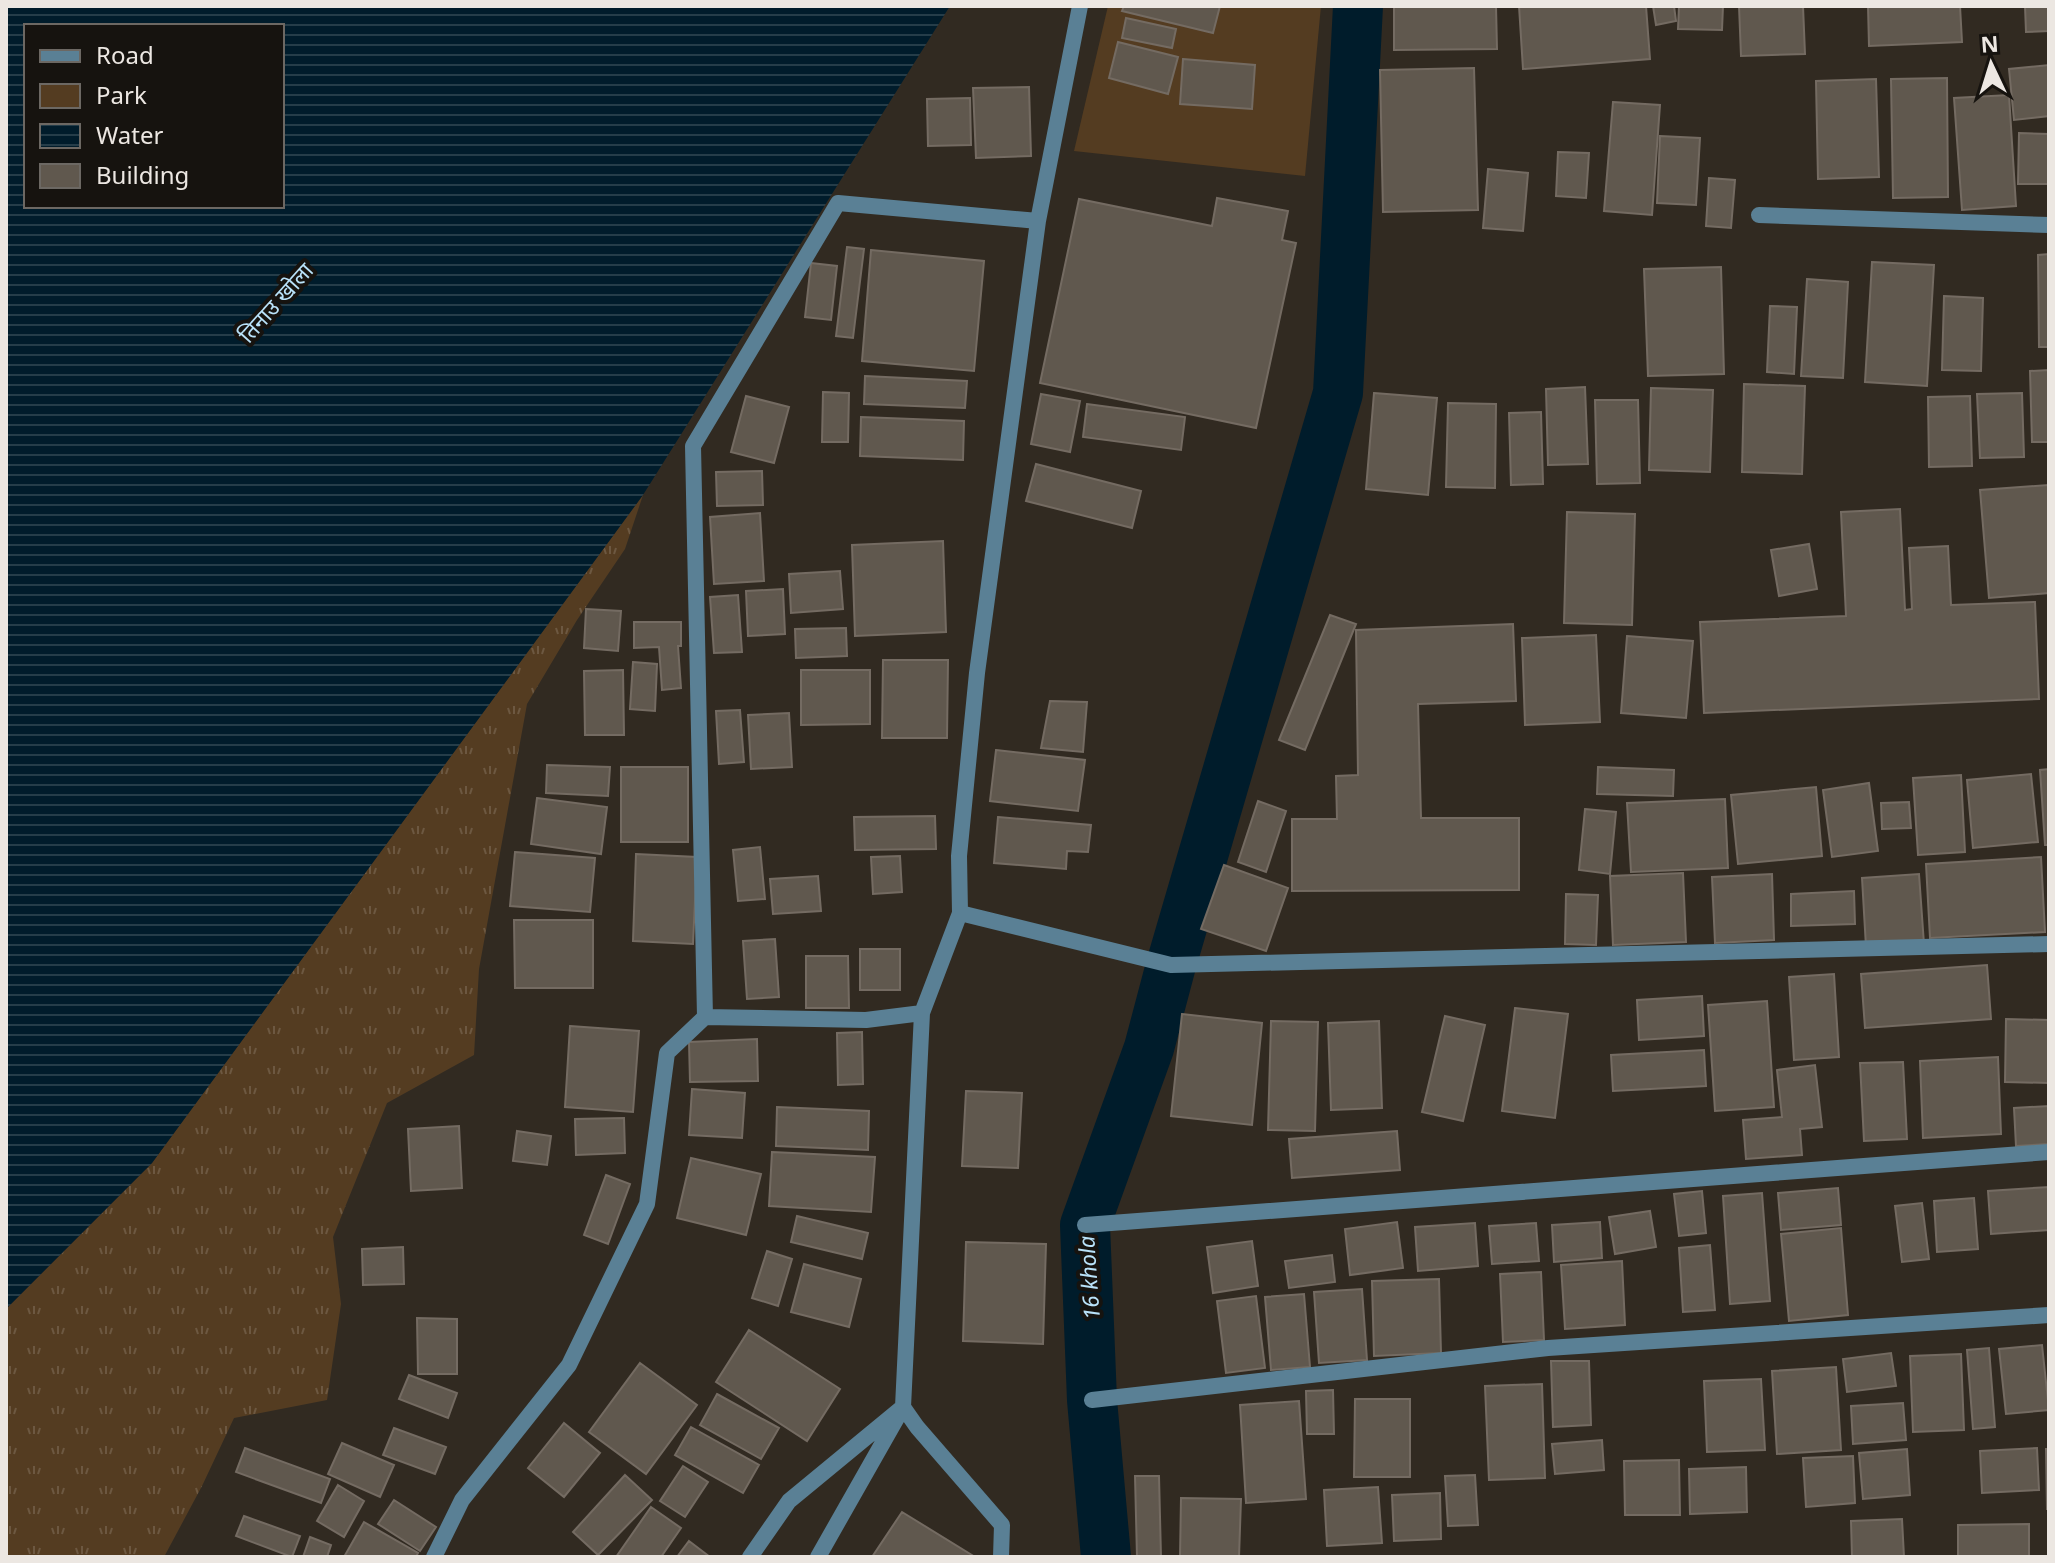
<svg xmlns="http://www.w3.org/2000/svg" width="2055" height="1563" font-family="'Noto Sans','Noto Sans Devanagari',sans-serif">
  <defs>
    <pattern id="grass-tufts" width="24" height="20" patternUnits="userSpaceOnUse" patternTransform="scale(2)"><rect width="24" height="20" fill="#543c21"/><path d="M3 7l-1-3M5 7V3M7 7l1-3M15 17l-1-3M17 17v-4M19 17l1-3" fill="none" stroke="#6d5841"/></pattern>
    <pattern id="water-rules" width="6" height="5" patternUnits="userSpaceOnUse" patternTransform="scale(2)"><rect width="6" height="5" fill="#001c2b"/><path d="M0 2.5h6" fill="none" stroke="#253d49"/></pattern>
  </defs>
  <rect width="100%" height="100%" fill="#312a21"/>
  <path fill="url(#grass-tufts)" d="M643 495 625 549 577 620 527 704 479 969 474 1055 387 1103 333 1237 341 1304 327 1400 234 1418 202 1486 164 1557H6V1309L152 1163Z"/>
  <path fill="#543c21" d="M1108 6H1321L1305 176 1074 151Z"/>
  <path fill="url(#water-rules)" fill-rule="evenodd" d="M6 6H950L643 495 152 1163 6 1309ZM26 26H282V206H26Z"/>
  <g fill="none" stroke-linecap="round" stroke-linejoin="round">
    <path stroke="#001c2b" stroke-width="50" d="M1106 1557 1092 1400 1085 1225 1149 1048 1171 965 1338 393 1358 6"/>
  </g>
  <path fill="#60584e" stroke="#746b62" stroke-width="2" d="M1124 6H1220L1213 33 1122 11Z
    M1394 6H1496L1497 49 1394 50Z
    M1519 6H1646L1650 59 1523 69Z
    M1653 6H1674L1676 21 1656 25Z
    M1679 6H1723L1722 30 1678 29Z
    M1739 6H1803L1805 54 1741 56Z
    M1868 6H1960L1962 42 1869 46Z
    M2025 6H2049V31L2026 32Z
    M1126 18 1176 29 1172 48 1122 38Z
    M1118 42 1178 57 1168 94 1109 78Z
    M1183 59 1255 65 1252 109 1180 104Z
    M2049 65V116L2014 120 2009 69Z
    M1474 68 1478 210 1383 212 1380 70Z
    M1947 78 1948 197 1893 198 1891 79Z
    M1876 79 1879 177 1818 179 1816 81Z
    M1029 87 1031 156 976 158 973 88Z
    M2009 95 2016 206 1962 210 1954 98Z
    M970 98 971 145 928 146 927 99Z
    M1613 102 1660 105 1652 215 1604 211Z
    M2019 133 2049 134V184H2018Z
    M1660 136 1700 138 1696 205 1657 203Z
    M1558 152 1589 153 1586 198 1556 196Z
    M1488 169 1528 173 1523 231 1483 228Z
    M1709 178 1735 180 1731 228 1706 226Z
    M1217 198 1288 211 1282 240 1296 243 1256 428 1040 383 1079 199 1212 226Z
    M847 247 864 249 853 338 836 336Z
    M871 250 984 261 974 371 862 361Z
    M2049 254V347H2039L2038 255Z
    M1872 262 1934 265 1927 386 1865 382Z
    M811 263 837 266 831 320 805 317Z
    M1721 267 1724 374 1648 376 1644 269Z
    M1807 279 1848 282 1843 378 1801 376Z
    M1944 296 1983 298 1981 371 1942 370Z
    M1770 306 1797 307 1794 374 1767 372Z
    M2049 370V442H2032L2030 371Z
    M865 376 967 381 965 408 864 404Z
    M1744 384 1805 386 1802 474 1742 472Z
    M1585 387 1588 464 1548 465 1546 389Z
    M1651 388 1713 390 1710 472 1649 470Z
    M823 392 849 393 848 442H822Z
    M1374 393 1437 398 1428 495 1366 489Z
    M2022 393 2024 457 1980 458 1977 394Z
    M1041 394 1080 401 1070 452 1031 444Z
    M746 396 789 407 774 463 731 452Z
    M1970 396 1972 466 1929 467 1928 397Z
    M1595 400H1638L1640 483 1597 484Z
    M1448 403 1496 404 1495 488 1446 487Z
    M1087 404 1185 417 1181 450 1083 437Z
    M1541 412 1543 484 1511 485 1509 413Z
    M861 417 964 421 963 460 860 456Z
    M1036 464 1141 491 1132 528 1026 501Z
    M762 471 763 505 717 506 716 472Z
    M2048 485 2049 593 1989 598 1980 490Z
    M1900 509 1905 610 1912 609 1909 548 1948 546 1951 605 2035 602 2039 699 1704 713 1700 622 1846 616 1841 512Z
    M1567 512 1635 514 1632 625 1564 623Z
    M760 513 764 581 714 584 710 517Z
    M943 541 946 632 855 636 852 545Z
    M1809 544 1817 589 1779 596 1771 550Z
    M840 571 843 609 791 613 789 574Z
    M783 589 785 634 748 636 746 591Z
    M738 595 742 652 714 653 710 597Z
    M586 609 621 611 618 651 584 648Z
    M1330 615 1356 624 1305 750 1279 740Z
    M634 622H681V646H678L681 688 662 690 659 647 634 648Z
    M1513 624 1516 701 1418 704 1421 818H1519V890L1292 891V819H1337L1336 776 1358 775 1356 630Z
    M846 628 847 656 796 658 795 629Z
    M1596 635 1600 722 1525 725 1522 638Z
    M1627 636 1693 641 1686 718 1621 713Z
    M883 660H948L947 738H882Z
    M633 662 657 664 655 711 630 709Z
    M623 670 624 735H585L584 671Z
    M801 670H870V724L801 725Z
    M1050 701 1087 702 1083 752 1041 748Z
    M740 710 744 762 719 764 716 711Z
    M789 713 792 767 751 769 748 715Z
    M996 750 1085 760 1078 811 990 801Z
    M547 765 610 767 608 796 546 793Z
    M621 767H688V842H621Z
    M1598 767 1674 770 1673 796 1597 794Z
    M2049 769V845H2045L2040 770Z
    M2031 774 2038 842 1973 848 1967 780Z
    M1961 775 1965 852 1918 855 1913 778Z
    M1869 783 1878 851 1832 857 1823 790Z
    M1816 787 1822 856 1738 864 1731 795Z
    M537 798 607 807 601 854 531 844Z
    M1725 799 1728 868 1631 872 1627 803Z
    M1258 801 1286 811 1266 872 1238 862Z
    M1909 802 1911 828 1882 829 1881 803Z
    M1585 809 1616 812 1610 874 1579 870Z
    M935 816 936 849 855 850 854 817Z
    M998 817 1091 825 1088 852 1067 851 1066 869 994 863Z
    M760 847 765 899 738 901 733 850Z
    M515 852 595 858 590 912 510 906Z
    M636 854 697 857 693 944 633 941Z
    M900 856 902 892 873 894 871 857Z
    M2041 857 2045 932 1930 938 1926 864Z
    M1224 865 1288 888 1266 951 1201 929Z
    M1683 873 1686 942 1613 945 1610 876Z
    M1772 874 1774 940 1715 943 1712 877Z
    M1919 874 1924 944 1866 947 1862 878Z
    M818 876 821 911 773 914 770 879Z
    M1854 891 1855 924 1791 926V894Z
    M1566 894 1598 895 1596 945 1565 944Z
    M514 920H593V988H515Z
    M775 939 779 997 747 999 743 941Z
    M860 949H900V990H860Z
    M806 956H848L849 1008H806Z
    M1987 965 1991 1019 1865 1028 1861 974Z
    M1834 974 1839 1057 1794 1060 1789 977Z
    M1702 996 1704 1036 1639 1040 1637 1000Z
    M1767 1001 1774 1107 1715 1111 1708 1005Z
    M1515 1008 1568 1014 1555 1118 1502 1111Z
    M1182 1014 1262 1023 1252 1125 1171 1116Z
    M1445 1016 1485 1025 1463 1121 1422 1112Z
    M2006 1019 2049 1020V1083L2005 1082Z
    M1271 1021 1318 1022 1315 1131 1268 1130Z
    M1379 1021 1382 1108 1331 1110 1328 1023Z
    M570 1026 639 1031 633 1112 565 1107Z
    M862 1032 863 1084 838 1085 837 1033Z
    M757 1039 758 1081 690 1082 689 1042Z
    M1704 1050 1706 1086 1613 1091 1611 1055Z
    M1998 1057 2001 1134 1923 1138 1920 1061Z
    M1903 1062 1907 1139 1864 1141 1860 1063Z
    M1815 1065 1822 1127 1800 1129 1802 1155 1746 1159 1743 1120 1782 1117 1777 1070Z
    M692 1089 745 1093 742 1138 689 1135Z
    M966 1091 1022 1093 1018 1168 962 1166Z
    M2049 1106V1144L2016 1146 2014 1108Z
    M777 1107 869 1111 868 1150 776 1146Z
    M624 1118 625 1153 576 1155 575 1119Z
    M459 1126 462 1188 411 1191 408 1129Z
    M517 1131 551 1136 547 1165 513 1161Z
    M1397 1131 1400 1170 1292 1178 1289 1139Z
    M772 1152 875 1157 871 1212 769 1206Z
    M691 1158 761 1174 746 1235 677 1218Z
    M606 1175 630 1184 608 1244 584 1235Z
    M2049 1187V1230L1991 1234 1988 1191Z
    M1838 1188 1841 1225 1781 1230 1778 1193Z
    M1702 1191 1706 1233 1679 1236 1674 1194Z
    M1762 1193 1770 1301 1730 1304 1723 1196Z
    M1974 1198 1978 1249 1937 1252 1934 1201Z
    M1922 1203 1929 1259 1902 1262 1895 1206Z
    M1650 1211 1656 1247 1615 1254 1609 1217Z
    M797 1216 868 1233 862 1259 791 1242Z
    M1397 1222 1403 1268 1350 1275 1345 1229Z
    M1600 1222 1602 1258 1554 1262 1552 1225Z
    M1475 1223 1478 1266 1418 1271 1415 1227Z
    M1536 1223 1539 1261 1492 1264 1489 1226Z
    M1841 1228 1848 1315 1789 1321 1781 1234Z
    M1252 1241 1258 1286 1213 1293 1207 1247Z
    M966 1242 1046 1244 1043 1344 963 1341Z
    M1710 1245 1715 1310 1683 1312 1679 1248Z
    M403 1247 404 1284 363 1285 362 1249Z
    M767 1251 792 1259 778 1306 752 1298Z
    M1332 1255 1335 1282 1289 1288 1285 1261Z
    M1622 1261 1625 1325 1565 1329 1561 1265Z
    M804 1264 861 1279 849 1327 791 1312Z
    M1541 1272 1544 1340 1503 1342 1500 1274Z
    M1439 1279 1441 1353 1374 1356 1372 1281Z
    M1362 1289 1367 1360 1319 1363 1314 1292Z
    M1304 1294 1310 1367 1271 1370 1265 1297Z
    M1256 1296 1265 1368 1226 1373 1217 1301Z
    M417 1318 457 1319V1374H418Z
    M749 1330 840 1389 807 1441 716 1382Z
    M2042 1345 2049 1410 2006 1414 1999 1349Z
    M1989 1348 1995 1427 1973 1429 1967 1350Z
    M1891 1353 1896 1386 1847 1392 1843 1359Z
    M1961 1354 1964 1430 1913 1432 1910 1356Z
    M1551 1361H1589L1591 1425 1553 1427Z
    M640 1363 697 1405 646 1474 589 1432Z
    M1836 1367 1841 1450 1777 1454 1772 1371Z
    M409 1375 457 1393 448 1418 399 1399Z
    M1761 1379 1765 1450 1707 1452 1704 1381Z
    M1542 1384 1545 1478 1489 1480 1485 1386Z
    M1333 1390 1334 1434H1307L1306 1391Z
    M717 1394 779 1428 761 1459 700 1425Z
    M1355 1399H1410V1477H1354Z
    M1299 1401 1306 1499 1246 1503 1240 1405Z
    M1903 1403 1906 1440 1853 1444 1851 1406Z
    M564 1423 600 1453 564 1497 528 1468Z
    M691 1427 759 1465 743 1493 675 1455Z
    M394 1428 446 1447 435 1474 383 1455Z
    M1602 1440 1604 1470 1555 1474 1552 1444Z
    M342 1443 394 1465 380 1497 328 1474Z
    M245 1448 330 1479 321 1503 236 1472Z
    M2037 1448 2039 1490 1982 1493 1980 1451Z
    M1907 1449 1910 1495 1863 1499 1859 1453Z
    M2046 1449H2049V1509H2047Z
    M1853 1456 1855 1503 1806 1507 1803 1458Z
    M1679 1460 1680 1515H1625L1624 1461Z
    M683 1466 708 1482 685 1517 660 1501Z
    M1746 1467 1747 1512 1690 1514 1689 1469Z
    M625 1475 652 1500 598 1555 573 1532Z
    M1475 1475 1478 1525 1448 1526 1445 1476Z
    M1135 1476H1159L1161 1557H1137Z
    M338 1485 364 1501 344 1537 317 1521Z
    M1378 1487 1382 1543 1327 1546 1324 1490Z
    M1440 1493 1441 1539 1394 1541 1392 1495Z
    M1181 1498 1241 1499 1239 1557H1180Z
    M394 1500 436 1527 420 1551 378 1524Z
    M651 1507 681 1528 661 1557H616Z
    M902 1512 975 1557H872Z
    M244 1516 300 1536 292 1557 236 1536Z
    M1902 1519 1904 1557H1852L1851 1521Z
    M364 1522 418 1553 416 1557H344Z
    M2029 1524V1557H1958V1525Z
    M310 1537 331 1545 327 1557H303Z
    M689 1541 710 1557H677Z"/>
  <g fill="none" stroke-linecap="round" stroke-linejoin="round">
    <path stroke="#5a8095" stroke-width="16" d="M1759 215 2049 225
      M960 913 1171 965 2049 944
      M705 1017 866 1020 922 1013
      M1085 1225 2049 1152
      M1092 1400 1548 1348 2049 1315
      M434 1557 462 1500 569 1365 647 1204 667 1053 705 1017 693 446 838 203 1038 221 1080 6
      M750 1557 789 1501 903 1407
      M818 1557 898 1416
      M1001 1557 1002 1525 917 1427 903 1407 922 1013 960 913 959 856 977 673 1038 221"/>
  </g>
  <g text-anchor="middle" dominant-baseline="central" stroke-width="8" stroke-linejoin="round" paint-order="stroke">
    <g font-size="22" font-style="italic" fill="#b9e2f9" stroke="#16130f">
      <text transform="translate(275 302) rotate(-48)">तिनाउ खोला</text>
      <text transform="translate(1088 1278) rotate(-94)">16 khola</text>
    </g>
  </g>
  <rect width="2055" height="1563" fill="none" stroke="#ece7e2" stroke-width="16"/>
  <rect x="24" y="24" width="260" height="184" fill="#16130f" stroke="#6c6863" stroke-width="2"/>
  <rect x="40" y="50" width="40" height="12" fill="#5a8095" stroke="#6c6863" stroke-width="2"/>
  <text x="96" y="64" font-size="24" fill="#ece7e2">Road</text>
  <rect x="40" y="84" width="40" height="24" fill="#543c21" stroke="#6c6863" stroke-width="2"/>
  <text x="96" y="104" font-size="24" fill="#ece7e2">Park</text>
  <rect x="40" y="124" width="40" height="24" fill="url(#water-rules)" stroke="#6c6863" stroke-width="2"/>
  <text x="96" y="144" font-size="24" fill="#ece7e2">Water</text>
  <rect x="40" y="164" width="40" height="24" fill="#60584e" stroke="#6c6863" stroke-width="2"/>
  <text x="96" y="184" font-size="24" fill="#ece7e2">Building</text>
  <g transform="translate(1991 64) rotate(356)" stroke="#16130f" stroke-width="6" paint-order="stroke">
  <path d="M0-6L14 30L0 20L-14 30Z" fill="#ece7e2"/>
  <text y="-12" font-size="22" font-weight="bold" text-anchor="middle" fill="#ece7e2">N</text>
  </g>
</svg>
